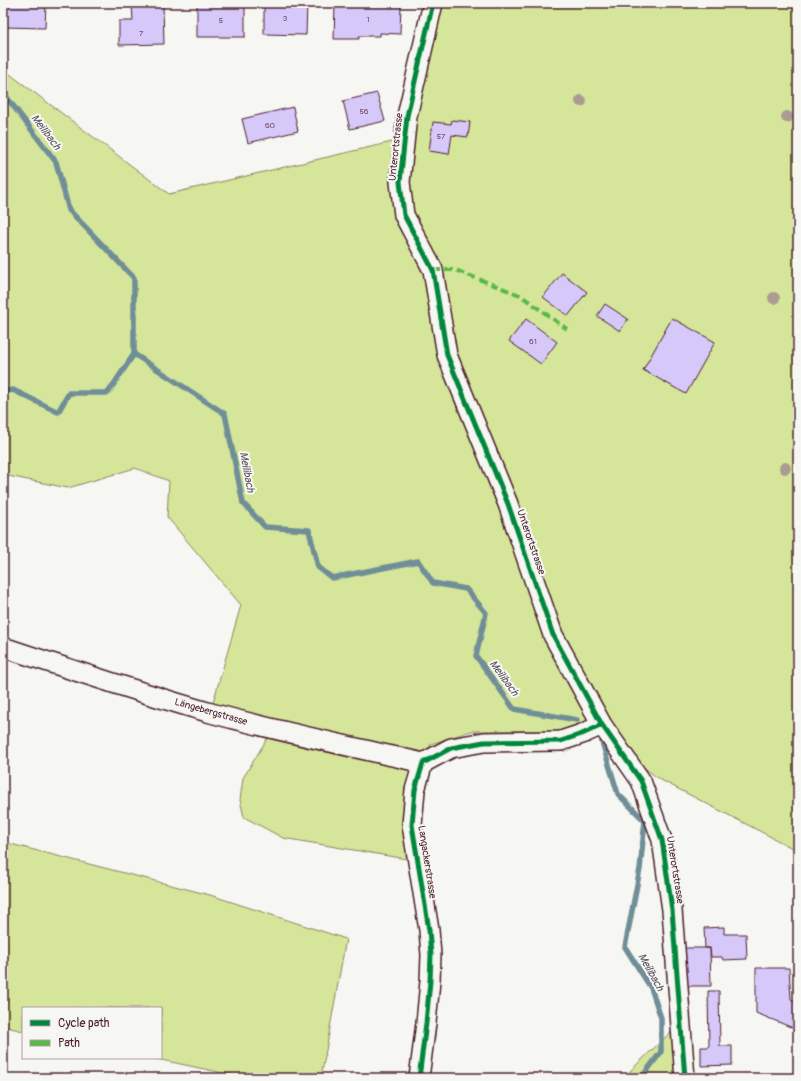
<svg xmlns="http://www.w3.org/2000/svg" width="801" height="1081" font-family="Pangolin,sans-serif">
  <rect width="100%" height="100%" fill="#f6f6f2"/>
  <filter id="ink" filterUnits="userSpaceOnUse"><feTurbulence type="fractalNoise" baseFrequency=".025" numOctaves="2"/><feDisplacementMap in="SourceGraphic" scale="8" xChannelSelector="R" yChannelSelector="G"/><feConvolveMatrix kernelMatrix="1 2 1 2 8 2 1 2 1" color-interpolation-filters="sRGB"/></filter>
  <g filter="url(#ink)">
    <path fill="#d5e599" stroke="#908262" d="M439 3H798V851L659 779 585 722 573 731H471L431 744 423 763 418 861 283 838 244 817 240 800 243 778 273 729 210 713 241 605 167 517 169 481 135 468 68 488 3 475V69L169 194 409 138Z
      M3 842 210 895 346 939 321 1078H247L152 1058H161V1008H23V1031L3 1026Z
      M676 1027 679 1078H630V1071Z"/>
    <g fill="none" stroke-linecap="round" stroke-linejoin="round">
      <path stroke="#6f8e98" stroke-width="5.5" d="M3 79 5 95 56 162 69 210 134 278V354L225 414 243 503 265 527 309 530 318 567 332 578 418 561 433 583 466 589 486 613 476 656 514 709 577 720
        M3 392 13 390 58 412 69 393H108L134 354
        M602 742 618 794 645 821 640 869 625 947 651 988 661 1018V1052L642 1077V1078"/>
    </g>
    <path fill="#d7c8fa" stroke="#4a1f2b" d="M5 3H46L45 28 5 27Z
      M132 3H163L164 44 119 45V21H133Z
      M197 3H245V37H197Z
      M264 3H307L306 35 264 34Z
      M335 3H401L400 34 380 33V36H359V39H334Z
      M377 93 385 121 350 129 343 101Z
      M293 107 298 131 248 143 242 119Z
      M452 120 470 122 468 137 452 135 449 154 429 151 433 122 451 124Z
      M562 273 587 292 568 316 543 297Z
      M605 304 628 319 620 331 597 316Z
      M672 318 715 342 686 394 643 370Z
      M526 319 557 342 541 364 509 341Z
      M724 927V934H746L747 959 723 960 722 957H711L710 948H705L704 928Z
      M685 948H710L711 986H685Z
      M756 968H789L791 999 798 1003V1030L756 1013Z
      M708 991H719L720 1046H732V1065L701 1066V1047H709Z"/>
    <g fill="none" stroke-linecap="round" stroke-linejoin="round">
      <defs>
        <path id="minor" d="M433 3 407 116 400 182 404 215 433 270 447 355 508 504 553 635 602 725 641 781 662 840 672 910 685 1078
          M3 647C72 670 141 693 211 713 281 732 353 747 423 763
          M419 1078 426 1023 430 981 431 955 429 930 412 825 415 790 423 763 451 748 484 742 561 741 582 734 602 725"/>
      </defs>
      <use href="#minor" stroke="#4a1f2b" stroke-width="22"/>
      <use href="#minor" stroke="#f6f6f2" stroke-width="19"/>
      <path stroke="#58b947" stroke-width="4" stroke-dasharray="8 4" stroke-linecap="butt" d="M433 270H455L520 295 567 329"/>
      <defs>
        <path id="cycleway" d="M433 3 407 116 400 182 404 215 433 270 447 355 508 504 553 635 602 725 641 781 662 840 672 910 685 1078
          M419 1078 426 1023 430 981 431 955 429 930 412 825 415 790 423 763 451 748 484 742 561 741 582 734 602 725"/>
      </defs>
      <use href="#cycleway" stroke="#f6f6f2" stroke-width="8"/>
      <use href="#cycleway" stroke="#00873e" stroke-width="5"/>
    </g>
    <g fill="#ab9b93">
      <circle cx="581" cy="101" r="6"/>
      <circle cx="787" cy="117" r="6"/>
      <circle cx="774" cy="298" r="6"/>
      <circle cx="785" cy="468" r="6"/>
    </g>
  </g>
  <g text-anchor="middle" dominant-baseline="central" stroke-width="4" stroke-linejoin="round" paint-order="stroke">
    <g font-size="8" fill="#6d495f">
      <text x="285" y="18">3</text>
      <text x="368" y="19">1</text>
      <text x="221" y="20">5</text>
      <text x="141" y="33">7</text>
      <text x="364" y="111">56</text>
      <text x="270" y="125">60</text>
      <text x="441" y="136">57</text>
      <text x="533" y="341">61</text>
    </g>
    <g font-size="10" fill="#4a1f2b" stroke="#f6f6f2">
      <text transform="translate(396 147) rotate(-84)">Unterortstrasse</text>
      <text transform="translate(531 542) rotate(71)">Unterortstrasse</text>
      <text transform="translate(211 712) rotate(16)">Längebergstrasse</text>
      <text transform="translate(427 862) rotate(81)">Langackerstrasse</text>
      <text transform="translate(675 870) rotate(81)">Unterortstrasse</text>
    </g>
    <g font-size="11" font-style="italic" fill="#5c5662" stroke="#f6f6f2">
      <text transform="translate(46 132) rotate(53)">Meilibach</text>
      <text transform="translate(247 472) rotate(79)">Meilibach</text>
      <text transform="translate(504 678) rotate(54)">Meilibach</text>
      <text transform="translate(651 972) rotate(61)">Meilibach</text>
    </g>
  </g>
  <rect width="801" height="1081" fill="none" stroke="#f6f6f2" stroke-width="16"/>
  <rect x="8" y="8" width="785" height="1065" fill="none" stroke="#4a1f2b" stroke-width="1.5" filter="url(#ink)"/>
  <rect x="22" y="1007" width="140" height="52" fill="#f6f6f2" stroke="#b1a0a2"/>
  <rect x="30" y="1020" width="20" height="6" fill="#00873e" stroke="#b1a0a2"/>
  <text x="58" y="1027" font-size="12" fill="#4a1f2b">Cycle path</text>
  <rect x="30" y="1040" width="20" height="6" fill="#58b947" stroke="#b1a0a2"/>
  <text x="58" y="1047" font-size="12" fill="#4a1f2b">Path</text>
</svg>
